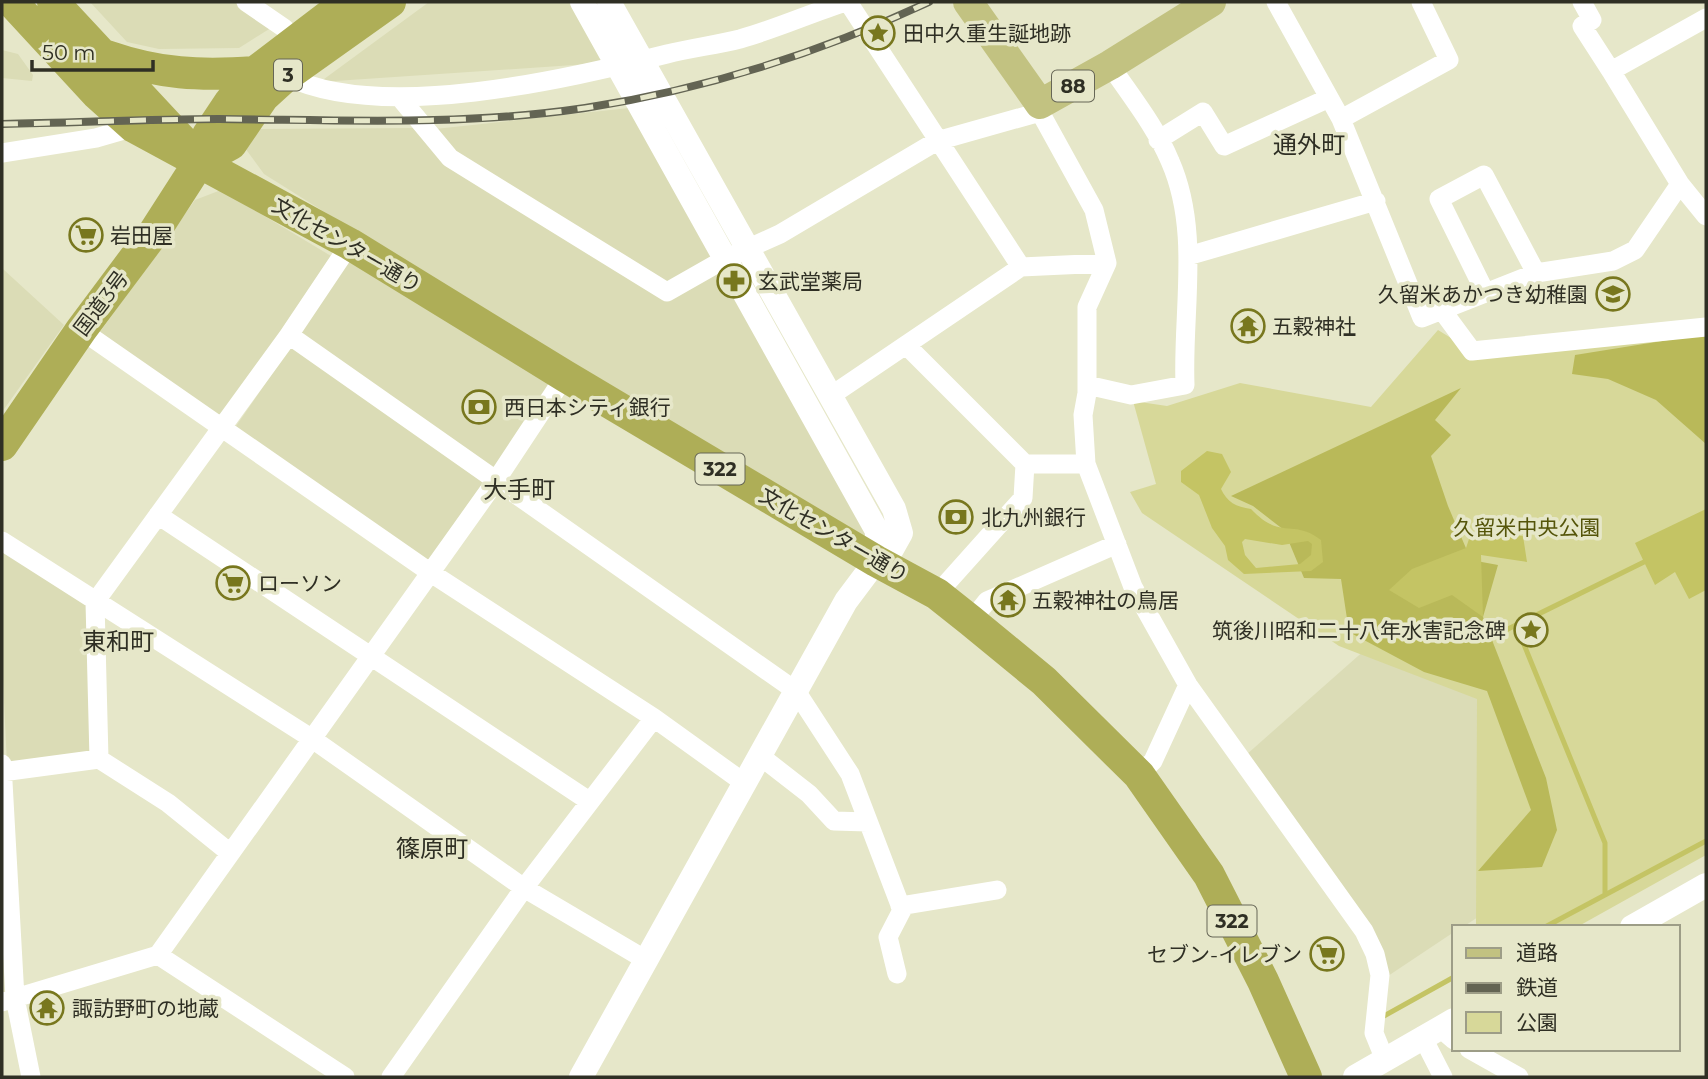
<svg xmlns="http://www.w3.org/2000/svg" width="1708" height="1079" font-family="Montserrat,'Noto Sans JP',sans-serif">
  <rect width="100%" height="100%" fill="#e6e7c9"/>
  <path fill="#dbdcb6" d="M90 2H240L274 26 239 48 159 49 127 42Z
    M429 2H569L603 63 320 82Z
    M2 50 18 54 33 75 32 81 2 78Z
    M629 108 718 257 668 283 454 153 435 129Z
    M416 128 666 299 723 268 868 528 862 549 264 174 242 144 256 129Z
    M221 190 331 256 221 420 100 332 195 200Z
    M354 255 553 379 495 474 298 332Z
    M3 269 64 325 2 412V270Z
    M292 345 485 484 426 563 234 429Z
    M2 551 87 605 95 756 7 765 2 658Z
    M1392 626 1465 664 1546 810 1493 907 1463 927H1454V932L1388 976 1246 755Z"/>
  <path fill="#d7d899" d="M1438 330 1472 351 1706 331V855L1577 927H1476L1477 699 1339 646 1142 513 1130 492 1156 484 1133 401 1167 406 1240 383 1371 407Z"/>
  <path fill="#b9b959" d="M1706 334V444L1656 400 1608 379 1572 374 1575 355Z
    M1461 388 1435 420 1451 435 1431 456 1448 506 1471 560 1498 565 1483 617 1546 778 1557 830 1542 867 1478 871 1531 810 1487 691 1424 672 1349 632 1341 579 1304 578 1284 530 1253 506 1231 496Z"/>
  <path fill="#c4c464" fill-rule="evenodd" d="M1207 451 1222 454 1231 472 1221 489C1227 502 1236 507 1251 509 1281 541 1293 518 1321 540L1323 562 1311 571 1244 574 1228 560 1225 546 1212 528 1199 495 1181 482V471ZM1245 539 1282 545 1308 541 1312 544 1311 555 1300 564 1256 568 1245 555 1242 542Z
    M1706 509V590L1689 599 1675 572 1655 585 1635 543Z
    M1471 533 1523 536 1527 562 1481 555 1483 617 1452 595 1419 608 1389 590 1412 569 1466 548Z"/>
  <g fill="none" stroke-linecap="round" stroke-linejoin="round">
    <path stroke="#c4c464" stroke-width="5" d="M1516 625 1605 843V894
      M1504 631 1644 562
      M1545 927 1706 841
      M1384 1016 1454 977"/>
    <path stroke="#fff" stroke-width="19" d="M246 2 284 28 293 40
      M848 2 1021 267 1107 263
      M1276 2 1341 119 1422 318 1536 273 1613 261 1635 250 1680 184 1611 71 1706 18
      M1582 2 1592 20 1582 26 1611 71
      M286 76C382 123 566 79 667 54 691 48 716 45 740 39 776 29 811 13 846 2
      M401 99 450 158 667 292 725 259 780 234 937 141 1040 112 1094 210 1107 263 1087 307V393L1083 415 1086 464 1133 587 1188 685 1364 931 1375 954 1380 975 1374 1033 1385 1060
      M1341 119 1449 60 1421 2
      M1158 140 1203 112 1224 146 1329 98
      M2 153 96 138 134 127
      M1680 184 1706 216
      M1188 256 1376 201
      M1485 292 1439 199 1484 175 1536 273
      M1441 309 1472 351 1706 327
      M81 330 431 573 654 718 743 782
      M289 335 796 691 850 774 902 910 888 937 897 974
      M906 345 1025 464H1086
      M1087 385 1131 395 1185 385C1182 311 1201 231 1170 161 1156 127 1130 95 1110 65
      M829 397 1021 267
      M158 515 589 801
      M2 541 311 738 524 888 646 960
      M937 594 1023 498 1025 464
      M971 621 987 601 1117 544
      M759 755 809 794 834 821 868 822
      M99 759 95 602 289 335 350 244
      M2 764 15 998 31 1077
      M2 772 99 759 168 803 230 853
      M1139 775 1153 761 1188 685
      M900 906 997 890
      M158 955 345 1077
      M2 1002 158 955 495 482 565 376
      M1440 1028 1454 1040
      M1422 1036 1443 1077
      M1469 1049 1519 1077
      M391 1077 524 888 654 718"/>
    <path stroke="#fff" stroke-width="24" d="M582 2 877 531 876 561
      M1632 927 1706 885
      M581 1077 846 601 876 561 892 549 901 533 894 509 609 2
      M1355 1077 1454 1020"/>
    <path stroke="#c2c281" stroke-width="30" d="M968 2 1040 104 1110 65 1211 2"/>
    <path stroke="#aeae57" stroke-width="32" d="M12 2 96 93 134 127 350 244 565 376 876 561 937 594 971 621 1044 681 1139 775 1209 875 1263 981 1306 1077
      M53 2 188 147
      M107 56C159 74 200 76 255 72
      M200 161 231 144 263 97 286 76 390 2
      M2 445 81 330 155 231 200 161 208 135 230 102 255 72 347 2"/>
    <defs>
      <path id="rail" d="M2 124C74 123 147 119 219 119 342 120 463 126 585 108 703 90 822 52 929 2"/>
    </defs>
    <use href="#rail" stroke="#636453" stroke-width="8"/>
    <use href="#rail" stroke="#e6e7c9" stroke-width="5" stroke-dasharray="16" stroke-linecap="butt"/>
  </g>
  <defs>
    <symbol id="sight-ring" viewBox="-11 -11 22 22"><circle r="9.5" fill="#e6e7c9" stroke="#78771e" stroke-width="1.5"/><path d="M0-6L1.8-2.2L6-1.7L2.9 1.2L3.7 5.4L0 3.3L-3.7 5.4L-2.9 1.2L-6-1.7L-1.8-2.2Z" fill="#78771e"/></symbol>
    <symbol id="supermarket-ring" viewBox="-11 -11 22 22"><circle r="9.5" fill="#e6e7c9" stroke="#78771e" stroke-width="1.5"/><path d="M-6-5.5h2.5l.6 2H6L4.5 2H-2.5L-4.4-4H-6ZM-1.5 3.2a1.3 1.3 0 1 0 .1 0ZM3 3.2a1.3 1.3 0 1 0 .1 0Z" fill="#78771e"/></symbol>
    <symbol id="pharmacy-ring" viewBox="-11 -11 22 22"><circle r="9.5" fill="#e6e7c9" stroke="#78771e" stroke-width="1.5"/><path d="M-2-6h4v4h4v4h-4v4h-4v-4h-4v-4h4Z" fill="#78771e"/></symbol>
    <symbol id="school-ring" viewBox="-11 -11 22 22"><circle r="9.5" fill="#e6e7c9" stroke="#78771e" stroke-width="1.5"/><path d="M0-5L7-2L0 1L-7-2ZM-4 1L0 2.5L4 1V4Q0 6-4 4Z" fill="#78771e"/></symbol>
    <symbol id="temple-ring" viewBox="-11 -11 22 22"><circle r="9.5" fill="#e6e7c9" stroke="#78771e" stroke-width="1.5"/><path d="M0-6L5-2H3V0L6.5 2.5H4V6H1.5V3h-3V6H-4V2.5H-6.5L-3 0V-2H-5Z" fill="#78771e"/></symbol>
    <symbol id="bank-ring" viewBox="-11 -11 22 22"><circle r="9.5" fill="#e6e7c9" stroke="#78771e" stroke-width="1.5"/><path d="M-6-4H6V4H-6ZM0-2.3a2.3 2.3 0 1 0 0 4.6a2.3 2.3 0 1 0 0-4.6Z" fill="#78771e"/></symbol>
  </defs>
  <g fill-rule="evenodd">
    <use href="#sight-ring" x="859" y="14" width="38" height="38"/>
    <use href="#supermarket-ring" x="67" y="216" width="38" height="38"/>
    <use href="#pharmacy-ring" x="715" y="262" width="38" height="38"/>
    <use href="#school-ring" x="1594" y="275" width="38" height="38"/>
    <use href="#temple-ring" x="1229" y="307" width="38" height="38"/>
    <use href="#bank-ring" x="460" y="388" width="38" height="38"/>
    <use href="#bank-ring" x="937" y="498" width="38" height="38"/>
    <use href="#supermarket-ring" x="214" y="564" width="38" height="38"/>
    <use href="#temple-ring" x="989" y="581" width="38" height="38"/>
    <use href="#sight-ring" x="1512" y="611" width="38" height="38"/>
    <use href="#supermarket-ring" x="1308" y="935" width="38" height="38"/>
    <use href="#temple-ring" x="28" y="989" width="38" height="38"/>
  </g>
  <g text-anchor="middle" dominant-baseline="central" stroke-width="7" stroke-linejoin="round" paint-order="stroke">
    <g fill="#e6e7c9" stroke="#666656" stroke-width="2">
      <rect x="274" y="59.5" width="28" height="31" rx="5"/>
      <rect x="1052" y="70.5" width="42" height="31" rx="5"/>
      <rect x="695.5" y="453.5" width="49" height="31" rx="5"/>
      <rect x="1207.5" y="905.5" width="49" height="31" rx="5"/>
    </g>
    <g font-size="19" font-weight="bold" fill="#2f2f24">
      <text x="288" y="75">3</text>
      <text x="1073" y="86">88</text>
      <text x="720" y="469">322</text>
      <text x="1232" y="921">322</text>
    </g>
    <g font-size="21" fill="#2f2f24" stroke="#e6e7c9" text-anchor="start">
      <text x="903" y="33">田中久重生誕地跡</text>
      <text x="110" y="235">岩田屋</text>
      <text x="758" y="281">玄武堂薬局</text>
      <text x="1588" y="294" text-anchor="end">久留米あかつき幼稚園</text>
      <text x="1272" y="326">五穀神社</text>
      <text x="504" y="407">西日本シティ銀行</text>
      <text x="981" y="517">北九州銀行</text>
      <text x="258" y="583">ローソン</text>
      <text x="1032" y="600">五穀神社の鳥居</text>
      <text x="1506" y="630" text-anchor="end">筑後川昭和二十八年水害記念碑</text>
      <text x="1302" y="954" text-anchor="end">セブン-イレブン</text>
      <text x="72" y="1008">諏訪野町の地蔵</text>
    </g>
    <g font-size="21" fill="#2f2f24" stroke="#e6e7c9">
      <text transform="translate(347 245) rotate(30)">文化センター通り</text>
      <text transform="translate(101 303) rotate(-53)">国道3号</text>
      <text transform="translate(834 535) rotate(30)">文化センター通り</text>
    </g>
    <g font-size="21" fill="#55550a" stroke="#e6e7c9">
      <text x="1527" y="527">久留米中央公園</text>
    </g>
    <g font-size="24" fill="#2f2f24" stroke="#e6e7c9">
      <text x="1309" y="144">通外町</text>
      <text x="519" y="489">大手町</text>
      <text x="118" y="641">東和町</text>
      <text x="432" y="848">篠原町</text>
    </g>
  </g>
  <rect width="1708" height="1079" fill="none" stroke="#2f2f24" stroke-width="7"/>
  <rect x="1452" y="925" width="228" height="126" fill="#e6e7c9" stroke="#9d9d87" stroke-width="2"/>
  <rect x="1466" y="948" width="35" height="10" fill="#c2c281" stroke="#9d9d87" stroke-width="2"/>
  <text x="1516" y="960" font-size="21" fill="#2f2f24">道路</text>
  <rect x="1466" y="983" width="35" height="10" fill="#636453" stroke="#9d9d87" stroke-width="2"/>
  <text x="1516" y="995" font-size="21" fill="#2f2f24">鉄道</text>
  <rect x="1466" y="1012" width="35" height="21" fill="#d7d899" stroke="#9d9d87" stroke-width="2"/>
  <text x="1516" y="1030" font-size="21" fill="#2f2f24">公園</text>
  <path d="M32 60v10h121v-10" fill="none" stroke="#2f2f24" stroke-width="3.5"/>
  <text x="42" y="60" font-size="21" fill="#2f2f24" stroke="#e6e7c9" stroke-width="5" paint-order="stroke">50 m</text>
</svg>
